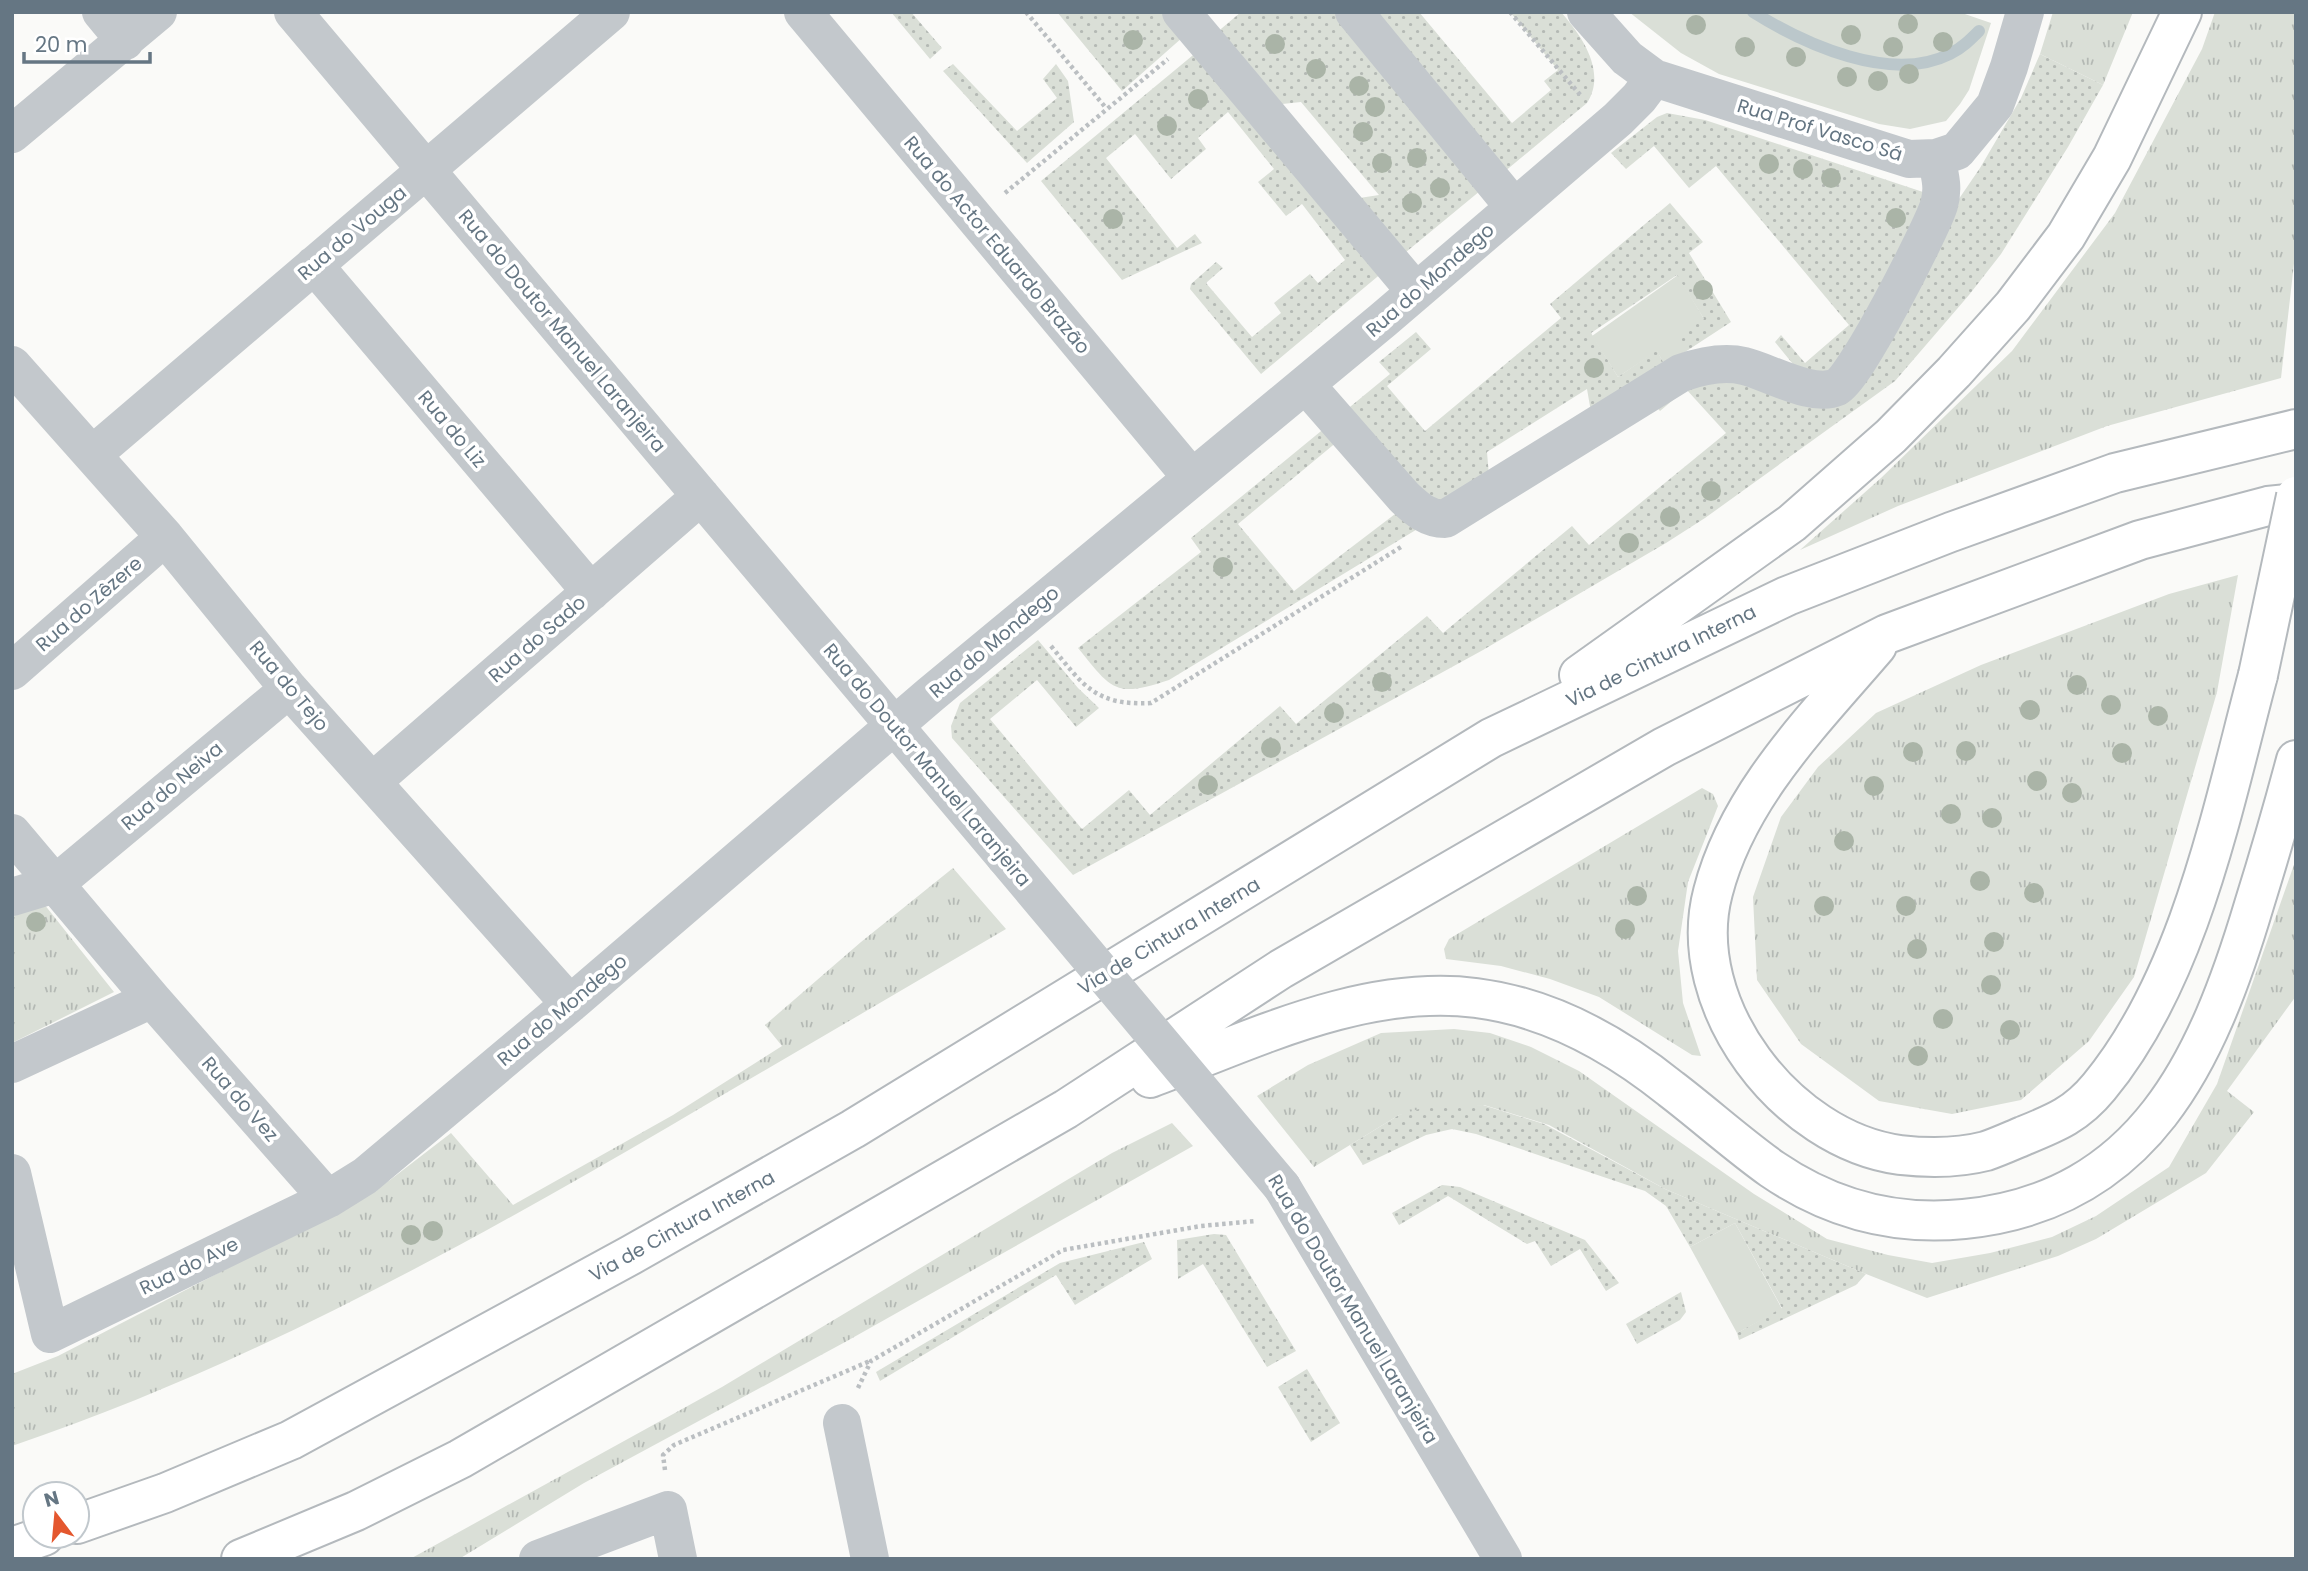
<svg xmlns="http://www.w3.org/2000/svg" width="2308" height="1571" font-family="Poppins,sans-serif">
  <defs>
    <pattern id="grass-tufts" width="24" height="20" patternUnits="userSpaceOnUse" patternTransform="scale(1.75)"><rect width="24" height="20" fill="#dadfd7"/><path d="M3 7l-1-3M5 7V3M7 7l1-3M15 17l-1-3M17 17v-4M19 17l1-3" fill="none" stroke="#b4b9b4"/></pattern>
    <pattern id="garden-dots" width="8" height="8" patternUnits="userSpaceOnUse" patternTransform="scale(1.75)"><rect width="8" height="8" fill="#dadfd7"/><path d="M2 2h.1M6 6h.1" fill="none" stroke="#b4b9b4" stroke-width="1.8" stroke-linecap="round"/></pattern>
  </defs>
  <rect width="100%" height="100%" fill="#fafaf8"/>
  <path fill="url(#grass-tufts)" d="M2053 12H2133L2103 85 2040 54Z
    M2215 12H2296V246L2281 378 2107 426 1898 506 1800 550 1881 478 2012 351 2115 213 2202 49Z
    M2238 575 2217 692 2134 977 2089 1041 2021 1100 1952 1114 1879 1101 1801 1044 1757 980 1753 897 1781 817 1818 767 1876 713 1981 665 2169 594Z
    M1702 788 1713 794 1718 806 1688 882 1678 951 1683 1003 1701 1056 1692 1055 1599 997 1550 979 1501 966 1446 959 1444 949 1449 939Z
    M2296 859V996L2227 1091 2254 1112 2206 1173 2096 1239 2058 1256 1927 1298 1866 1274 1665 1189 1549 1125 1484 1105 1399 1115 1314 1167 1257 1096 1308 1065 1381 1033 1454 1029 1490 1033 1531 1047 1579 1071 1754 1194 1827 1239 1888 1255 1932 1263 1990 1253 2052 1237 2096 1216 2169 1167 2217 1084Z
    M953 868 1006 929C894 995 782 1060 670 1126 459 1249 245 1367 12 1446V1374L58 1356 344 1208 390 1180 451 1133 513 1205 673 1115 782 1046 765 1025 861 942Z
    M44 904 114 992 12 1043V914Z
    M1172 1123 1193 1146 847 1341 584 1483 459 1559H410L722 1387 1112 1153Z"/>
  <path fill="#dadfd7" d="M1629 12H1959L1991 23 1969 90 1960 104 1946 121 1910 129 1879 124 1719 74 1681 53Z
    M1678 275 1704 319 1685 352 1663 362 1657 351 1618 377 1592 336Z
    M1735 1223 1782 1309 1737 1333 1690 1247Z"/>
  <path fill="url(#garden-dots)" d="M891 12H911L942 48 930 59Z
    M1057 12H1163L1183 37 1122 91Z
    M1241 12H1342L1486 186 1400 257 1353 199 1379 195 1301 102 1273 105 1215 34Z
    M1353 12H1419L1512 123 1551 90 1544 81 1558 70 1510 12H1561C1582 36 1607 72 1587 103L1492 182Z
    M1198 51 1383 272 1261 374 1190 289 1191 284 1216 262 1223 268 1206 283 1252 337 1281 313 1274 303 1310 274 1318 283 1345 260 1302 204 1286 216 1258 182 1274 169 1228 112 1198 138 1206 149 1171 179 1135 134 1106 158 1177 248 1195 234 1202 243 1122 280 1041 181Z
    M2040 54 2103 85 2068 147 2001 254 1969 295 1895 381 1705 518 1666 543 1483 650 1073 875 952 738 951 726 960 703 1038 640 1078 688 1099 708 1076 727 1037 680 990 719 1082 829 1129 790 1150 815 1280 706 1296 724 1427 616 1443 633 1572 526 1589 545 1726 433 1686 389 1660 411 1653 403 1702 377 1823 398 1980 168 2021 98Z
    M953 64 1017 131 1057 98 1043 79 1056 64 1068 81 1074 122 1027 163 943 71Z
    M1667 113 1705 120 1923 192 1929 201 1841 370 1801 374 1775 342 1781 335 1805 363 1849 325 1716 166 1689 188 1654 146 1626 169 1611 153 1657 117Z
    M1670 203 1703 242 1689 253 1731 322 1685 352 1678 337 1704 319 1677 275 1591 333 1618 377 1657 350 1663 362 1591 412 1587 389 1487 452 1489 476 1433 507 1345 411 1390 374 1379 362 1416 332 1431 349 1387 386 1425 431 1561 318 1550 304Z
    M1326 427 1338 441 1238 524 1294 591 1399 511 1424 525 1169 680C1115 698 1112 690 1078 648L1201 552 1191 538Z
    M1483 1105 1544 1124 1665 1189 1866 1274 1856 1285 1739 1340 1737 1333 1782 1308 1735 1223 1690 1247 1666 1206 1645 1191 1476 1134 1452 1129 1426 1135 1363 1165 1350 1145 1399 1115 1429 1106Z
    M1442 1185 1460 1187 1585 1240 1619 1283 1606 1291 1580 1249 1551 1266 1535 1241 1527 1244 1448 1196 1399 1225 1392 1213Z
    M1214 1234 1226 1235 1296 1351 1267 1367 1203 1264 1178 1279 1177 1240Z
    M1144 1242 1152 1259 1075 1305 1056 1275 880 1381 876 1372 1060 1263Z
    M1681 1292 1686 1312 1680 1320 1637 1344 1626 1324Z
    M1307 1369 1340 1423 1311 1442 1278 1387Z"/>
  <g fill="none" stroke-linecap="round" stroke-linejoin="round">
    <path stroke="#bbc7cb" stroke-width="12" d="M1753 12C1804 44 1891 84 1950 54 1962 48 1970 40 1979 31"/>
    <defs>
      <path id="highway" d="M1877 646C1813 721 1738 795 1713 892 1683 1005 1787 1140 1900 1155 1927 1158 1959 1158 1986 1151 1998 1147 2011 1141 2023 1136 2055 1123 2076 1115 2099 1087 2190 977 2222 810 2258 675
        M1579 675 1792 523 1891 436 1954 372 2013 306 2066 236 2112 158 2182 12
        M1150 1078C1252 1040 1363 984 1476 998 1548 1007 1615 1044 1671 1089 1705 1115 1737 1144 1772 1169 1829 1208 1894 1226 1964 1219 2145 1201 2208 1059 2254 905 2269 857 2283 809 2296 760
        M77 1524 165 1493 291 1440 631 1255 853 1129 1491 738 1787 596 1951 532 2115 473 2296 429
        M12 1547 44 1536
        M241 1559 356 1511 460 1459 1066 1109 1281 969 1664 747 1887 634 2140 540 2268 506 2296 503"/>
    </defs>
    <use href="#highway" stroke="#b4b9bd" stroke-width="42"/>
    <path stroke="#bbbfc2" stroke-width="4.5" stroke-dasharray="3.5 3.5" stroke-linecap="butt" d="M1026 12 1106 108
      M1510 12 1582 97
      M1005 193 1168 59
      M1051 646C1083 685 1095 706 1151 703L1401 547
      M858 1388 871 1361 1063 1250 1201 1226 1256 1221
      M665 1470 663 1455 674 1445 870 1361"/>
    <path stroke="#c3c8cc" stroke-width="38" d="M101 12 125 41
      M293 12 1005 857
      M803 12 1192 478
      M1181 12 1416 292
      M1354 12 1514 207
      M1586 12 1627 58 1654 78 1909 159 1936 158 1957 151 1995 105 2009 67 2025 12
      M12 134 158 12
      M314 265 591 592
      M12 365 165 537 289 689 570 1004
      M1306 385 1404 497C1416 508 1427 519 1445 519L1681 373C1701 366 1723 361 1744 366 1769 372 1812 398 1837 387 1855 379 1931 230 1939 205 1944 188 1940 175 1936 158
      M92 455 611 12
      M12 671 165 537
      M372 782 701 496
      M12 833 152 999 328 1199
      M12 897 55 884 289 689
      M12 1064 152 999
      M12 1173 50 1334 328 1199 365 1176 570 1004 930 695 1383 320 1618 119 1639 98 1654 78
      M1282 1187 1503 1559
      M842 1423 870 1559
      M538 1559 668 1510 678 1559"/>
    <use href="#highway" stroke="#fff" stroke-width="38"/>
    <defs>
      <path id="highway-bridge" d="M2258 675 2296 496"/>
    </defs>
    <use href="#highway-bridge" stroke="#b4b9bd" stroke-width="42" stroke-linecap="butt"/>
    <path stroke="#c3c8cc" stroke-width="38" d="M1005 857 1282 1187"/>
    <use href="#highway-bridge" stroke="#fff" stroke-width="38"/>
  </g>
  <g fill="#aab4a7">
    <circle cx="1908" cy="24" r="10"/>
    <circle cx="1696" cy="25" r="10"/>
    <circle cx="1851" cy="35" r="10"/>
    <circle cx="1133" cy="40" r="10"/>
    <circle cx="1943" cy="42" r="10"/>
    <circle cx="1275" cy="44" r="10"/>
    <circle cx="1745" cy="47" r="10"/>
    <circle cx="1893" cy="47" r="10"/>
    <circle cx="1796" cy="57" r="10"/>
    <circle cx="1316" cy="69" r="10"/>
    <circle cx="1909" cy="74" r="10"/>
    <circle cx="1847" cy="77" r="10"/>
    <circle cx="1878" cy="81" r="10"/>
    <circle cx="1359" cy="86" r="10"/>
    <circle cx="1198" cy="99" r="10"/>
    <circle cx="1375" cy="107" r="10"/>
    <circle cx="1167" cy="126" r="10"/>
    <circle cx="1363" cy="132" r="10"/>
    <circle cx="1417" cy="158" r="10"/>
    <circle cx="1382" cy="163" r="10"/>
    <circle cx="1769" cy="164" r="10"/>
    <circle cx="1803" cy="169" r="10"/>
    <circle cx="1831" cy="178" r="10"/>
    <circle cx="1440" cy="188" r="10"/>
    <circle cx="1412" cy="203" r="10"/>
    <circle cx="1896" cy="218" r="10"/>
    <circle cx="1113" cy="219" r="10"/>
    <circle cx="1703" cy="290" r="10"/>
    <circle cx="1594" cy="368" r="10"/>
    <circle cx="1711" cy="491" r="10"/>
    <circle cx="1670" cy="517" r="10"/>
    <circle cx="1629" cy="543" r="10"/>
    <circle cx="1223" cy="567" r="10"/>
    <circle cx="1382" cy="682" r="10"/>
    <circle cx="2077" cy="685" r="10"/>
    <circle cx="2111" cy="705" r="10"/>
    <circle cx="2030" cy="710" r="10"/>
    <circle cx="1334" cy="713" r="10"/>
    <circle cx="2158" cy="716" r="10"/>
    <circle cx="1271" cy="748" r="10"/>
    <circle cx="1966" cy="751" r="10"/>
    <circle cx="1913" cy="752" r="10"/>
    <circle cx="2122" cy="753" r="10"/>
    <circle cx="2037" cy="781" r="10"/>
    <circle cx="1208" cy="785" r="10"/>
    <circle cx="1874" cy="786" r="10"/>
    <circle cx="2072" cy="793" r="10"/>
    <circle cx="1951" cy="814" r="10"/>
    <circle cx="1992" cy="818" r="10"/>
    <circle cx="1844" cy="841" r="10"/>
    <circle cx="1980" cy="881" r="10"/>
    <circle cx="2034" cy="893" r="10"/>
    <circle cx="1637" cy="896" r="10"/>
    <circle cx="1824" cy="906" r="10"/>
    <circle cx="1906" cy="906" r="10"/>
    <circle cx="36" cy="922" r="10"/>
    <circle cx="1625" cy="929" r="10"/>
    <circle cx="1994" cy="942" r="10"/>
    <circle cx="1917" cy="949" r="10"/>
    <circle cx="1991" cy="985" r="10"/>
    <circle cx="1943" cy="1019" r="10"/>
    <circle cx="2010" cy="1030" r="10"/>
    <circle cx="1918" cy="1056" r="10"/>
    <circle cx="433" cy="1231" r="10"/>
    <circle cx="411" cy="1235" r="10"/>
  </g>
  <g text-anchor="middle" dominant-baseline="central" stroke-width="7" stroke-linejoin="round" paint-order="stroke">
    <g font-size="19" fill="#657683" stroke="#fff">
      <text transform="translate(1820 130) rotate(17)">Rua Prof Vasco Sá</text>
      <text transform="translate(352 233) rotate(-40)">Rua do Vouga</text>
      <text transform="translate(997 245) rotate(50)">Rua do Actor Eduardo Brazão</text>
      <text transform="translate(1430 280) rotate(-41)">Rua do Mondego</text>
      <text transform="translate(562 331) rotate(50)">Rua do Doutor Manuel Laranjeira</text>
      <text transform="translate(452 429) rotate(50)">Rua do Liz</text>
      <text transform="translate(89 604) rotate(-41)">Rua do Zêzere</text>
      <text transform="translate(537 639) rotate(-41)">Rua do Sado</text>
      <text transform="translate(994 642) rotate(-40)">Rua do Mondego</text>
      <text transform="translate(1661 656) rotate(-26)">Via de Cintura Interna</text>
      <text transform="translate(289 686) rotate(50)">Rua do Tejo</text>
      <text transform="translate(927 765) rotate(50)">Rua do Doutor Manuel Laranjeira</text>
      <text transform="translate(172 786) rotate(-40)">Rua do Neiva</text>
      <text transform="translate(1169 936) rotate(-31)">Via de Cintura Interna</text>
      <text transform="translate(562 1010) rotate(-40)">Rua do Mondego</text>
      <text transform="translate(240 1099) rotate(49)">Rua do Vez</text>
      <text transform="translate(682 1226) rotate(-29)">Via de Cintura Interna</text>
      <text transform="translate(189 1266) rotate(-26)">Rua do Ave</text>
      <text transform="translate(1353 1309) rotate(59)">Rua do Doutor Manuel Laranjeira</text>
    </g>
  </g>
  <rect width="2308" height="1571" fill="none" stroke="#657683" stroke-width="28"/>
  <g transform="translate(56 1515) rotate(344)"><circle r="33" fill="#ffffff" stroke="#c1c8cd" stroke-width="2"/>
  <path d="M0-5L12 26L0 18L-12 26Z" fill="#e4572e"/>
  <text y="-10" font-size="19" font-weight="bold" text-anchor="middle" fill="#657683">N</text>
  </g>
  <path d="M24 52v10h126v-10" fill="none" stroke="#657683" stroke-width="3.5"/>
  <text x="35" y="52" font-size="21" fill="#657683" stroke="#ffffff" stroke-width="5" paint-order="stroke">20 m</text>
</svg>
